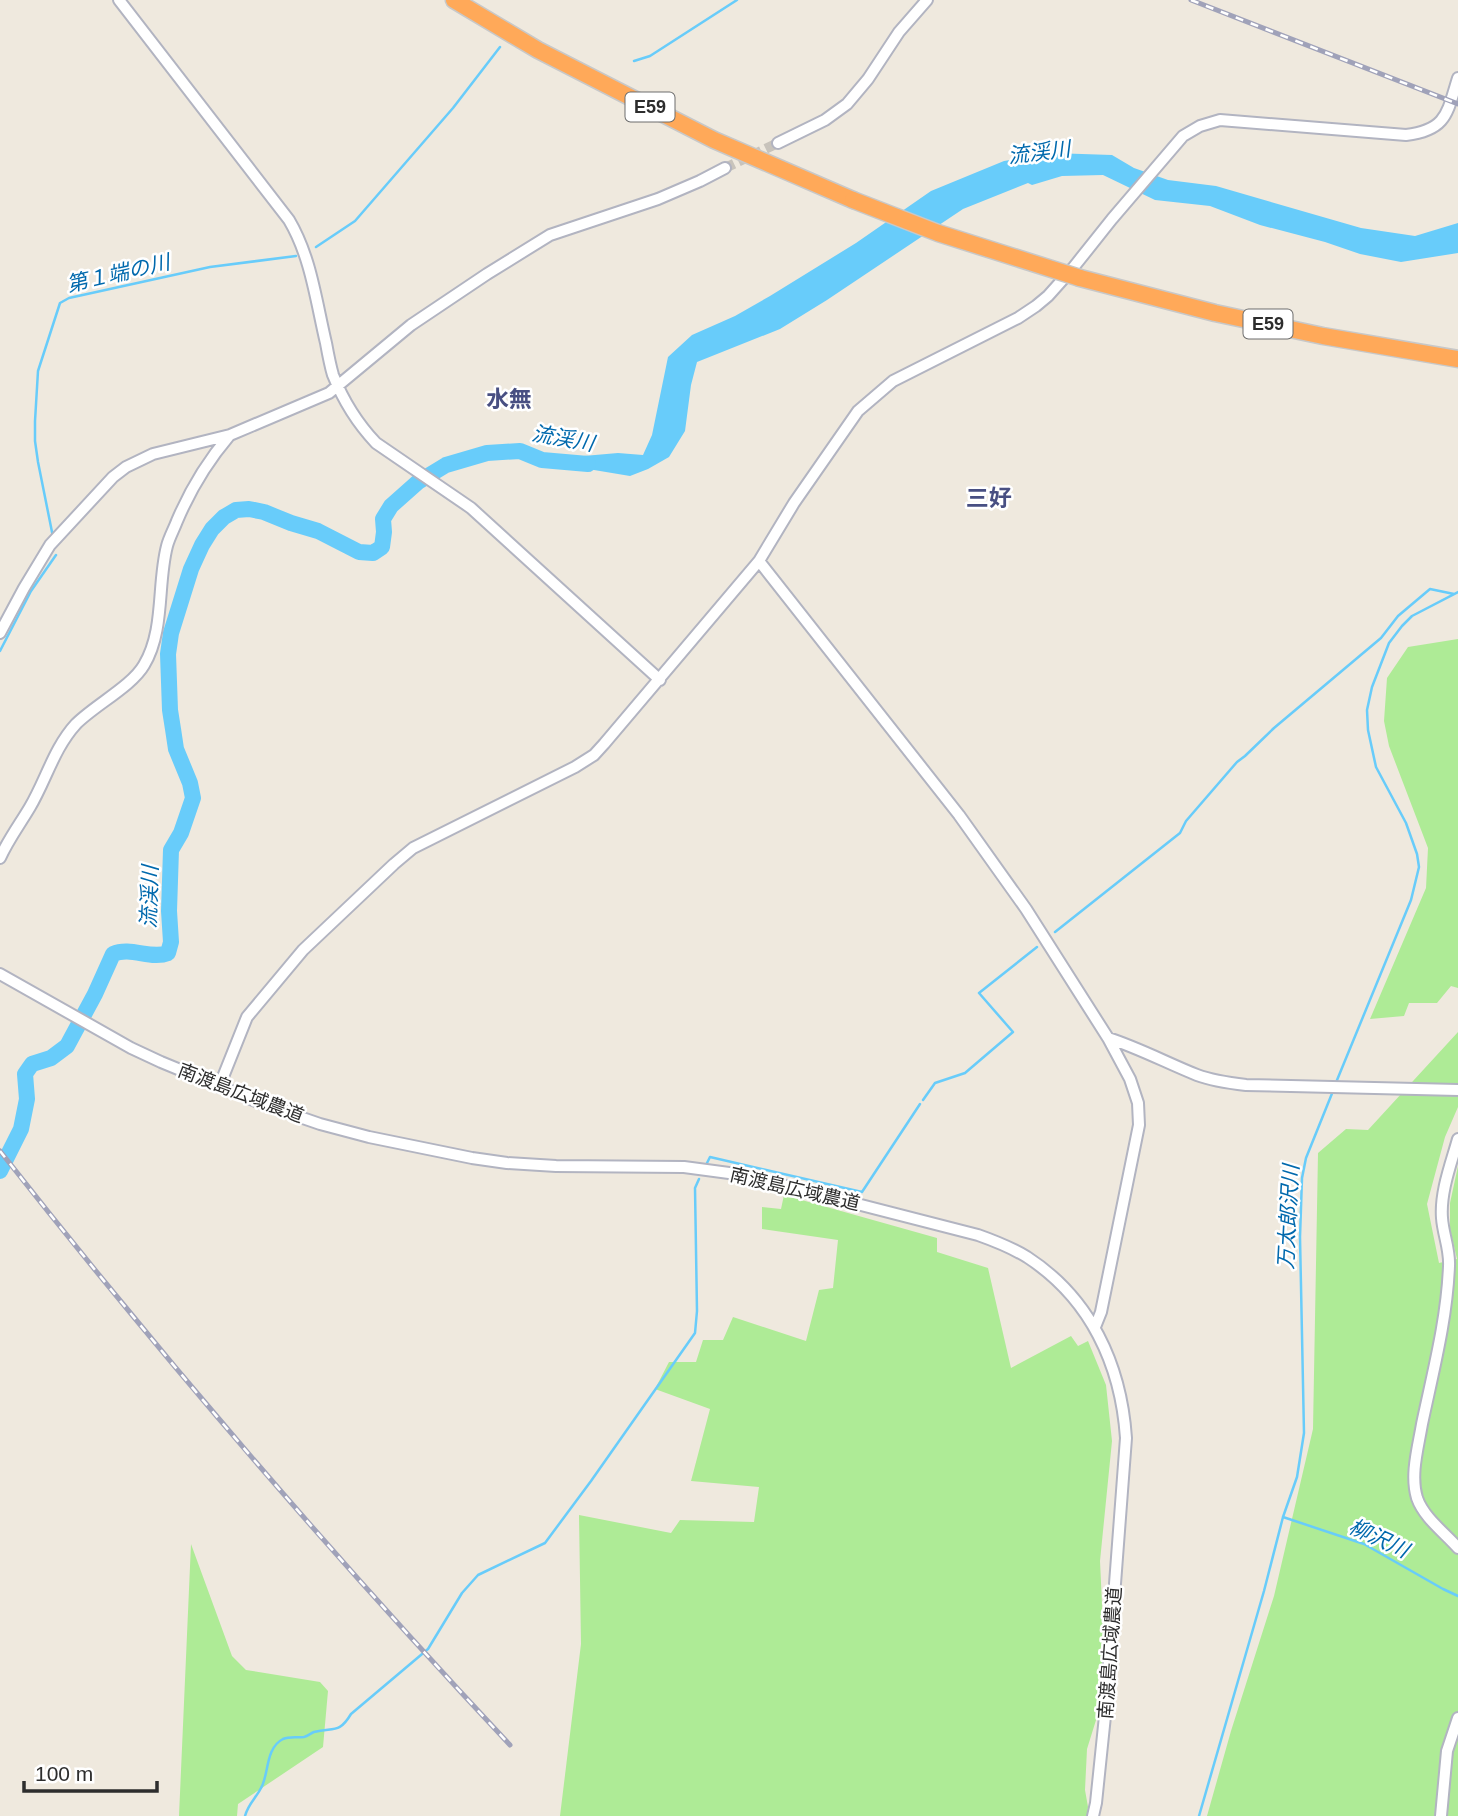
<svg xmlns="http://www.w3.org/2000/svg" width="1458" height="1816" font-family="Helvetica,'Noto Sans JP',sans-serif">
  <rect width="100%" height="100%" fill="#efe9de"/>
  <path fill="#aeeb96" d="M1458 639V988L1451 986 1437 1003H1409L1404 1016 1370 1019 1426 888 1428 848 1389 746 1384 721 1387 678 1408 647Z
    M1458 1032V1107L1445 1137 1427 1204 1439 1263 1457 1259 1450 1229V1203L1458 1166V1816H1207L1231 1731 1274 1596 1313 1429 1318 1153 1346 1129 1368 1130Z
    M784 1195 937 1238V1252L988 1268 1011 1368 1071 1336 1078 1346 1088 1341 1106 1385 1112 1441 1100 1561 1105 1669 1101 1704 1087 1749 1085 1790 1088 1807 1087 1816H560L581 1644 579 1515 671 1533 680 1520 754 1522 759 1487 691 1481 710 1409 655 1389 669 1362H696L703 1340H723L733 1317 806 1341 819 1290 833 1288 838 1240 762 1229V1207L781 1209Z
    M191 1544 232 1656 246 1670 320 1682 328 1691 323 1747 238 1804 237 1816H179Z"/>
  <path fill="#68ccfa" d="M1052 153 1112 155 1134 168 1168 180 1216 186 1361 228 1415 236 1458 223V253L1401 262 1360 254 1325 242 1260 225 1210 206 1155 200 1103 175 1062 176 1032 185 1028 183 963 209 827 300 780 329 697 362 691 385 685 431 669 457 648 469 630 476 564 465 572 457 618 453 643 455 652 435 668 357 692 335 735 316 770 296 856 243 931 191 1004 161Z"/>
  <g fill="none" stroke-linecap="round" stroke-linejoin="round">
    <path stroke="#68ccfa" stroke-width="2.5" d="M634 61 650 56 737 0
      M316 247 355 221 453 108 500 47
      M53 537 38 462 35 441V421L38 371 60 303 69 298 210 267 296 256
      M0 651 31 591 56 555
      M1055 932 1180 833 1186 821 1237 762 1245 756 1274 728 1381 638 1398 616 1430 589 1454 594
      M1335 1085 1411 900 1419 867 1417 854 1406 823 1376 767 1368 730 1367 710 1372 687 1389 643 1402 626 1412 616 1458 592
      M923 1100 935 1083 965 1073 1013 1032 979 993 1037 947
      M707 1163 710 1157 862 1192 920 1104
      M1283 1517 1364 1544 1443 1589 1458 1596
      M245 1816C248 1804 256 1798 261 1788 269 1775 265 1748 283 1739 290 1736 297 1738 304 1737 308 1736 311 1733 314 1732 334 1727 339 1734 351 1714L428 1649 462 1593 478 1575 545 1543 591 1481 695 1333 697 1311 695 1188 699 1179
      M1199 1816 1264 1591 1283 1517 1297 1477 1304 1433 1300 1237 1302 1178 1306 1158 1333 1091"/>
    <path stroke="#68ccfa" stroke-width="16" d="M0 1171 21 1129 27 1099 25 1074 32 1064 51 1058 67 1046 95 994 113 954C131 946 151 960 168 953L171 942 169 911 171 850 181 833 193 798 190 783 176 749 173 729 170 710 168 654 171 633 191 569 202 545 212 529 224 517 236 510 249 509 264 512 291 523 318 531 359 552 373 553 382 547 384 532 383 519 391 506 418 482 446 465 487 453 520 451 542 460 588 464"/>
    <path stroke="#c8c3bb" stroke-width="10" stroke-dasharray="10 5" stroke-linecap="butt" d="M725 168 778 143"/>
    <defs>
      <path id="minor" d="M119 0 289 220C311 257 316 301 326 343 328 354 330 365 333 375 343 400 358 424 376 443L471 508 660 680
        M778 143 825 120 847 104 868 79 899 32 927 0
        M759 561 959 815 1026 909 1108 1038 1130 1079 1138 1103 1139 1125 1101 1312 1095 1327
        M0 633 24 588 50 545 113 477 126 467 153 454 230 435 329 393 411 325 487 274 550 235 658 199 700 181 725 168
        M0 858C8 840 20 824 30 807 46 780 54 748 76 724 95 705 132 686 144 665 165 630 157 584 167 546 169 538 174 529 177 521 191 488 206 463 229 436
        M0 974 131 1048 161 1062 265 1105 320 1124 369 1137 472 1158 507 1163 556 1166 684 1167 744 1175 978 1235C995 1241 1012 1248 1027 1257 1090 1298 1121 1364 1126 1438L1105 1716 1096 1803 1093 1816
        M1108 1038C1139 1048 1167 1063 1197 1075 1213 1081 1229 1083 1246 1085L1458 1090
        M219 1087 247 1017 303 950 394 864 413 848 575 767 594 755 604 744 759 561 794 503 858 411 893 381 1018 318 1036 306 1048 296 1073 268 1112 219 1183 136 1200 126 1220 120 1406 135C1447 130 1447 113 1458 78
        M1458 1139C1451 1164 1440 1192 1442 1218 1443 1234 1450 1249 1449 1266 1447 1319 1433 1372 1422 1424 1418 1448 1410 1475 1417 1498 1424 1518 1445 1533 1458 1548
        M1441 1816 1447 1751 1458 1718"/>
      <path id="highway" d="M454 0 538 50 714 140 853 200
        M1080 278 1215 313 1323 336 1458 359"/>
    </defs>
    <use href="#minor" stroke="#b2b4c1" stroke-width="14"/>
    <use href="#highway" stroke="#c8c8c8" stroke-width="19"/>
    <use href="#minor" stroke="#fff" stroke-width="10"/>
    <use href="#highway" stroke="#ffa959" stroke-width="16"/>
    <defs>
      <path id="rail" d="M1191 0 1458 104
        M0 1151C161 1356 331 1554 510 1745"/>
    </defs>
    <use href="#rail" stroke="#a0a2b9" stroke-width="5"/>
    <use href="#rail" stroke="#fff" stroke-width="2.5" stroke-dasharray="8" stroke-linecap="butt"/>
    <defs>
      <path id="highway-bridge" d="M853 200 938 233 1080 278"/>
    </defs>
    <use href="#highway-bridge" stroke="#c8c8c8" stroke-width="19" stroke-linecap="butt"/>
    <use href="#highway-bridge" stroke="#ffa959" stroke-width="16"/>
  </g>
  <g text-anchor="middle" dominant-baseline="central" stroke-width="5" stroke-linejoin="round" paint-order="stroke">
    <g fill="#fff" stroke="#6c6c6c" stroke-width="2">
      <rect x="625.5" y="92.5" width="49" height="29" rx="5"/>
      <rect x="1243.5" y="309.5" width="49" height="29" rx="5"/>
    </g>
    <g font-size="18" font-weight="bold" fill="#2d2d2d">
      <text x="650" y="107">E59</text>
      <text x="1268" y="324">E59</text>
    </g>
    <g font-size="19" fill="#2d2d2d" stroke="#fff">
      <text transform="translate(241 1093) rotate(21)">南渡島広域農道</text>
      <text transform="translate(795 1189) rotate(13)">南渡島広域農道</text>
      <text transform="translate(1110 1653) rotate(-86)">南渡島広域農道</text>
    </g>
    <g font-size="21" font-style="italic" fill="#0069ad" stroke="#fff">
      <text transform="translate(1039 152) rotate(-7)">流渓川</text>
      <text transform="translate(118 273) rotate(-13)">第１端の川</text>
      <text transform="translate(563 438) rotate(10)">流渓川</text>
      <text transform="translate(149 897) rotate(-88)">流渓川</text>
      <text transform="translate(1288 1217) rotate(-87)">万太郎沢川</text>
      <text transform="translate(1379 1538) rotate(25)">柳沢川</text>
    </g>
    <g font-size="23" font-weight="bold" fill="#484f82" stroke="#fff">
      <text x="509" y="399">水無</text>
      <text x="989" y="498">三好</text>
    </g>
  </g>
  <path d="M24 1781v10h133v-10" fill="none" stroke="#2d2d2d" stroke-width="3.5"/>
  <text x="35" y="1781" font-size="21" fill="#2d2d2d" stroke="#ffffff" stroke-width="5" paint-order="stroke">100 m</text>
</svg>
